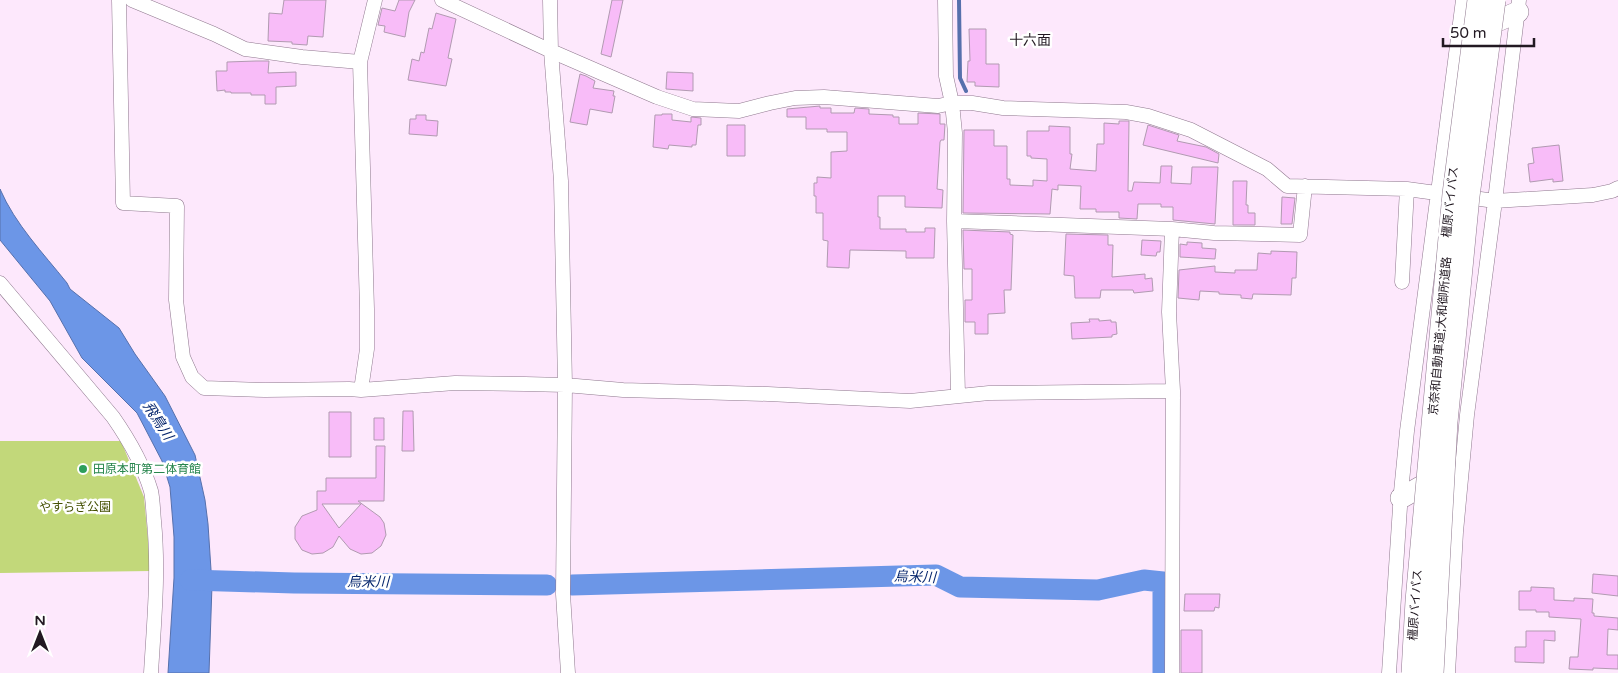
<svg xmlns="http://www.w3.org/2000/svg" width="1618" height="673" font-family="'Varela Round','Noto Sans JP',sans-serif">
  <rect width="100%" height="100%" fill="#fde8fc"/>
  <path fill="#c2d87a" d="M0 441H121L144 497 151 571 0 573Z"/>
  <path fill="#6c96e7" stroke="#5670ac" d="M0 189C15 224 43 253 67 283L70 289 119 328 135 354 165 396 195 455 205 500 208 524 212 585 209 673H168L174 578V537L170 487 162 461 137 413 82 358 50 301 0 240Z"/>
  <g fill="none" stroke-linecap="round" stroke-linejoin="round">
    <path stroke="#5670ac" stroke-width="4" d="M959 0 960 78 966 91"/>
    <path stroke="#6c96e7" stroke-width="21" d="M190 580 294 583 547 585
      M572 585 936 575 960 587 1098 590 1144 580 1163 582V673"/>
  </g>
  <path fill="#f8bcf8" stroke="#b19ab1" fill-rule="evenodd" d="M284 0H326L323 37 308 36 307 45 292 44V42L268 41 269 13 282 14Z
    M399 0H415L409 12 405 37 384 32 385 26 378 25 382 8 395 11Z
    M612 0H623L611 57 601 54Z
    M436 13 456 19 448 58 452 59 446 86 408 80 412 59 419 61 421 52 424 53 429 28 432 29Z
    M969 29H986V64H999V87L975 86V82H967L968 61H970Z
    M256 61H269L268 73 296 72V86L276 87V104H265V95H251V93H231V92H225V90L217 91 216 71H227V62Z
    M667 72 693 73V91L666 89Z
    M580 74 586 76 595 81 593 88 614 91 613 96H615L612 113 590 109 587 125 570 122Z
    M820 106V108H831V113H854L855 108 869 109V114L893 115V117H899V124H918V113L940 114V124H945L944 140H941L940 142 937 189 943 190 942 208 905 207V196H878V217H880V229H906V232H925V228H935L934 258H906V251L850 250 849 268 827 267 828 241 823 240V213H816V196H814V183H817V177L831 178V152L847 151V132H827V129H806V117H787V109Z
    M662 114H672V120L691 122V117L701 118V125H698L696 145H692V147L669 145 668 149 653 147 655 115H662Z
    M416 115H426V120L438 121 437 136 409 134 410 119H416Z
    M1119 121H1129L1128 191H1132L1134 182 1160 183 1161 166H1172L1171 183 1191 184 1192 167H1218L1215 224 1173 220V207H1161V204H1138L1137 219 1119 218V212H1096V209H1080L1081 186 1058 185V190L1052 189 1050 214 963 213 964 130H994V146H1007V179H1010V185L1033 186V180L1047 181V159L1031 158V156H1027V131H1049V126L1070 127V154H1072L1070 169 1096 171 1097 144H1104V123L1119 124Z
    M727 125H745V156H727Z
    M1148 125 1179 135 1177 141 1206 147 1219 154 1218 163 1143 145Z
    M1559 145 1563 181 1553 182V179L1530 182 1528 164 1534 163 1532 148Z
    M1233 181H1247L1246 205H1248V213H1255V225H1233Z
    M1282 197 1295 198 1292 224H1281Z
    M963 230 1010 232V234L1013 235 1011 290H1004L1005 313 988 314V334H975V322H965V300H972V269H964Z
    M1066 234 1108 235V245H1113L1112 277 1145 274V279L1152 278 1153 291 1134 293 1133 290H1101L1100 298H1075L1074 276 1064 275Z
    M1142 240 1161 241 1160 252H1157L1156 256 1141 255Z
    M1187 242 1202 243V248L1216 249 1215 259 1180 257V244L1187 245Z
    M1271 251 1297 252 1296 278H1292L1291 295 1253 294 1252 299 1241 298V295L1219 294V292L1200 291 1199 300 1178 298 1179 270 1215 266V272L1235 273V270H1257L1258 253 1271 254Z
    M1089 319H1099V321L1111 320V322H1116L1117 334 1112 335V337L1072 339 1071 323 1090 322Z
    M403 411H413L414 451H402Z
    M329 412H351V457H329Z
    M374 418H384V440H374Z
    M376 446H385L384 501H358L380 517 384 523 386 535 381 546 372 553 361 554 350 549 339 536 333 547 323 553 312 554 302 550 295 539V527L302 516 317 510V491H326V478H376ZM322 504H361L339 528Z
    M1593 574 1618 576V596L1592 593Z
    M1531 587 1554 588V600L1574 601V598L1593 599 1592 613H1594V616L1618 618V630L1608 629 1607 655H1618V669L1593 668V670L1569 669 1570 657H1578L1581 619 1549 617V612H1536V610H1519V591H1531Z
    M1185 594H1220L1219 608 1215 607 1214 611H1184Z
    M1181 630H1202V673H1181Z
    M1526 631H1555V641L1544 640V663L1515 662V647H1526Z"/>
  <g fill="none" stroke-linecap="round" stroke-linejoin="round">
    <defs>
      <path id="minor" d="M119 0 123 203 177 206 176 300 183 357 192 377 204 388 265 390 349 389 361 390 455 383 525 384 565 385 623 390 768 394 910 401 989 393 1173 391
        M132 0 214 34 245 49 302 57 360 62
        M442 0 551 51 657 97 693 109 739 111 770 103 795 98 824 97 938 106 952 103H972L1003 108 1126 112 1148 116 1191 130 1267 169 1287 186 1407 189 1495 201 1593 195 1612 191 1618 188
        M550 0 551 51 561 181 565 385 563 594 568 673
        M945 0 946 76 952 103 955 133 954 221 958 395
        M954 221 1172 229 1214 233 1300 235 1305 186
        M1402 282 1407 189
        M0 283 113 417C129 440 143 464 151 491 153 500 153 511 154 521 159 572 154 622 151 673
        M361 390 367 349V309L360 62 375 0
        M1172 673 1173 391 1169 312 1172 229
        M1389 673 1401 492 1407 431 1463 0
        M1448 673 1456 532 1467 415 1495 201 1519 0"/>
      <path id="highway" d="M1495 22 1518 12
        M1401 498 1422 486"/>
    </defs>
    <use href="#minor" stroke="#8f788e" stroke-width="15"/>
    <use href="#highway" stroke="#8f788e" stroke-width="22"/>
    <use href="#minor" stroke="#fff" stroke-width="14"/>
    <use href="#highway" stroke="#fff" stroke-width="21"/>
    <defs>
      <path id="highway-bridge" d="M1412 673 1416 601 1453 194 1478 0
        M1433 673 1447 422 1469 196 1495 0"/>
    </defs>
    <use href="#highway-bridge" stroke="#8f788e" stroke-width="22" stroke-linecap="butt"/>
    <use href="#highway-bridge" stroke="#fff" stroke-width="21"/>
  </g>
  <circle fill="#2e9e5b" stroke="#fff" stroke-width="2" cx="83" cy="469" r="5"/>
  <g text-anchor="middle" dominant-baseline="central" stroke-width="5" stroke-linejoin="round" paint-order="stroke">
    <g font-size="12" fill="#221922" stroke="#fff">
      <text transform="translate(1450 202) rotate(-84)">橿原バイパス</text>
      <text transform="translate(1440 336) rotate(-85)">京奈和自動車道;大和御所道路</text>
      <text transform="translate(1415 605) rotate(-86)">橿原バイパス</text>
    </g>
    <g font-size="12" fill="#27864d" stroke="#fff" text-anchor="start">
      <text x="93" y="469">田原本町第二体育館</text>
    </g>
    <g font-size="12" fill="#434f00" stroke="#fff">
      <text x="75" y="507">やすらぎ公園</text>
    </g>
    <g font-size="14" fill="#221922" stroke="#fff">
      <text x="1030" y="40">十六面</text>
    </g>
    <g font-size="14" font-style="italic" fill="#05256c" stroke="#fff">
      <text transform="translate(158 421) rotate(57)">飛鳥川</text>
      <text transform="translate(915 577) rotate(2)">烏米川</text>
      <text transform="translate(368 582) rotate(1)">烏米川</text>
    </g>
  </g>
  <g transform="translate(40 633)" stroke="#ffffff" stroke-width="4" paint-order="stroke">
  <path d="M0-4L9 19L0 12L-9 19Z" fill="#221922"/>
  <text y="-8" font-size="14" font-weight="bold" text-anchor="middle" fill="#221922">N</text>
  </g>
  <path d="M1443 38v8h91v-8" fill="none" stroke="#221922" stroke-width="2.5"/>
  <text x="1450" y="38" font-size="15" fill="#221922" stroke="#ffffff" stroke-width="4" paint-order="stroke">50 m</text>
</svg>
